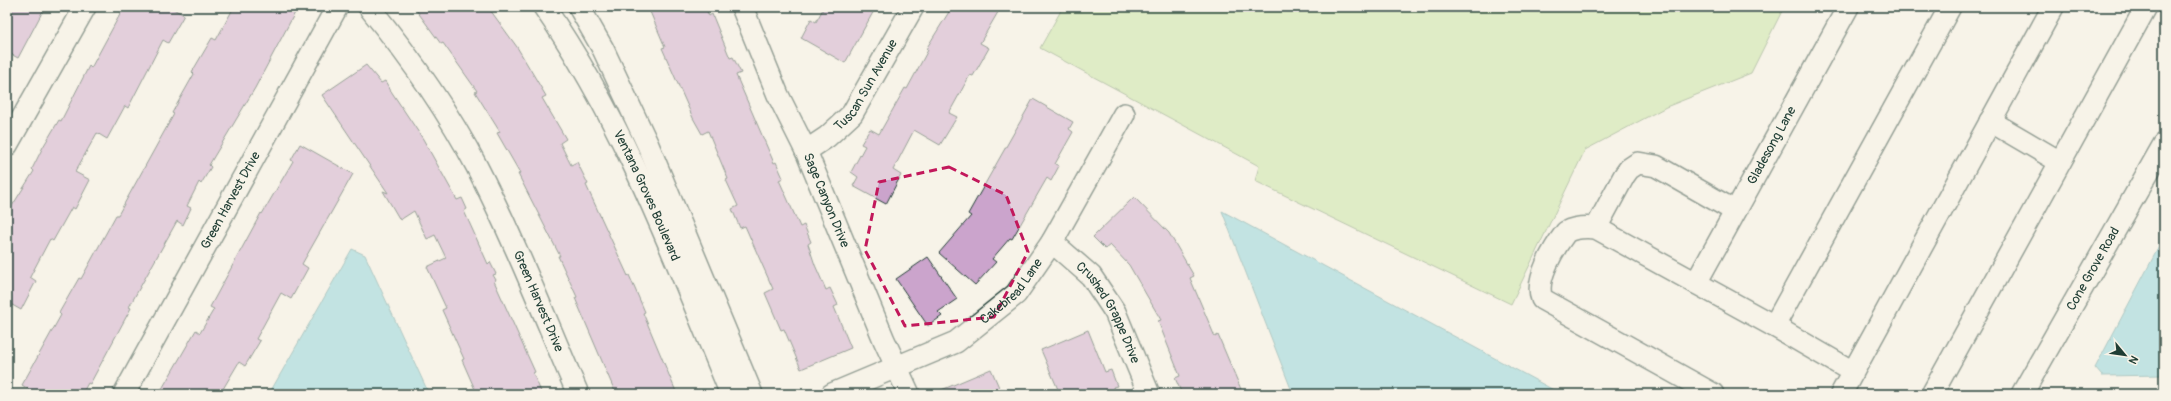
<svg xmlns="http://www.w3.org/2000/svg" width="2171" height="401" font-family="Pangolin,sans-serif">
  <rect width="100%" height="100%" fill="#f7f3e8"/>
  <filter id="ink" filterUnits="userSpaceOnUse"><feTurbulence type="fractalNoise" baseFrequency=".025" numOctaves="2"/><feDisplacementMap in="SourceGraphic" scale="8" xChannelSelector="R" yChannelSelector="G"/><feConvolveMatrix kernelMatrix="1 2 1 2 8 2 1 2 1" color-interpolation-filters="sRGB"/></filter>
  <g filter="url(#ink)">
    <path fill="#c1e49d" stroke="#709068" d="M1063 7H1784L1751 73 1666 107 1585 150 1511 304 1255 181 1259 166 1040 48Z"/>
    <path fill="#81d1db" stroke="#5a9698" d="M1222 211 1561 394H1293Z
      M2164 237V375L2102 376 2095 368Z
      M352 249 365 255 429 394H269Z"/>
    <path fill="#cba4cc" stroke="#1f3d34" d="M7 7H45L18 58 7 52Z
      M124 7H170L184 15 168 43 163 40 128 108 125 106 107 139 97 133 75 172 90 180 75 209 72 207 53 241 50 239 30 277 36 281 21 310 7 302V214L34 171 32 169 43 147 59 120 61 121 89 66 91 68Z
      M234 7H298L255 88 209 165 211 167 201 184 199 182 187 206 191 208 183 225 177 221 129 307 131 308 90 384 88 383 82 394H36L22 385 61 315 59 313 79 278 81 279 116 215H118L174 114 172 113 194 74 192 72 212 38 216 40Z
      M414 7H488L517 47 546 96 542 98 566 139 560 143 571 165 577 162 588 184 586 185 628 276 629 275 645 312 643 313 677 394H616L575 298 577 297 558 256H560L518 174 520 173 497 133 500 132 475 92 477 91 443 43 441 44Z
      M648 7H705L709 16 712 14 730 58 733 57 741 73 736 75 774 163 776 162 783 178 779 180 792 209 800 227 804 225 811 242 808 244 815 265 826 290 830 288 838 305 834 307 851 348 801 369 784 329 781 330 765 293 773 289 745 226 740 228 732 209 738 206 726 180 728 179 708 131 702 134 693 118 662 48 665 47Z
      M824 7H876L845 63 801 38 811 19 816 22Z
      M952 7H1001L980 43 989 48 973 76 970 75 949 113 957 117 940 145 914 130 893 170 901 175 886 204 853 186 858 177 851 172 865 146 861 144 870 129 879 134 905 88 907 89 928 50 926 49Z
      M366 65 381 83 385 81 391 91 423 139 457 200 462 198 467 209 464 211 488 264 490 262 496 274 493 275 496 280 494 281 535 372 533 373 542 394H477L462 360 464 359 442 310 446 308 427 267 446 258 435 235 427 239 414 211 400 220 383 191 388 193 322 95Z
      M1033 99 1073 122 1069 129 1073 132 1055 164 1059 166 1051 181 1047 178 1012 239 1010 238 992 259 996 262 975 285 939 253 971 216 968 214Z
      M300 144 353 174 302 264 308 268 291 299 281 293 256 339 260 341 245 366 239 362 220 394H159L196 330 200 333 214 309 210 307 261 213 262 214 293 161 291 160Z
      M1134 197 1169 233 1194 276 1190 278 1215 337 1218 335 1243 394H1182L1175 378 1180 376 1158 321 1161 320 1129 265 1110 245 1105 249 1093 237Z
      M928 257 957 299 938 312 942 316 928 326 896 279Z
      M1088 330 1105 372 1111 370 1117 386 1113 387 1116 394H1060L1041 350Z
      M991 369 1002 394H932Z"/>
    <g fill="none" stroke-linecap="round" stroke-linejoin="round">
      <defs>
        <g id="minor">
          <path id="s1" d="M369 7C409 56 448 111 477 167 515 241 545 318 578 394"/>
          <path id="s2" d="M544 7C626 125 676 262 731 394"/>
          <path d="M579 7 603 49 648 145 752 394"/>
          <path id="s3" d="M742 7 778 95 806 151 884 340 909 394"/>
          <path d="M1990 121 2060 162"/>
          <path d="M7 145 85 7"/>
          <path id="s4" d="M806 151 827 137 852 114 913 7"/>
          <path d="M1596 228 1624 176 1629 169 1638 163 1656 166 1735 211"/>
          <path id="s5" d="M1052 242 1091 276 1115 312 1149 394"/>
          <path id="s6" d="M1696 283 1848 7"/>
          <path d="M1774 326 1950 7"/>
          <path id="s7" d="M124 394 337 7"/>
          <path id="s8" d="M832 394 956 342 1016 294 1052 242 1124 114"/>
          <path d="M1713 394 1542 299C1534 280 1554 248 1566 232 1575 227 1585 227 1596 228L1774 326 1853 372"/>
          <path d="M1841 394 2053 7"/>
          <path d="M1932 394 2146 7"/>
          <path id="s9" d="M2022 394 2164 144"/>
        </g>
      </defs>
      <use href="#minor" stroke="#1f3d34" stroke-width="24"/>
      <use href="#minor" stroke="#f7f3e8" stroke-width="21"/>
    </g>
  </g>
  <path d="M0 0H2171V401H0ZM949 167 1006 195 1028 252 994 317 905 326 865 250 879 182Z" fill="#f7f3e8" fill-opacity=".55" fill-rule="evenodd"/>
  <path fill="none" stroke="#c2185b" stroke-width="3" stroke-dasharray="8 5" stroke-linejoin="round" d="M949 167 1006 195 1028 252 994 317 905 326 865 250 879 182Z"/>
  <g text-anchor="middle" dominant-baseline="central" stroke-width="3" stroke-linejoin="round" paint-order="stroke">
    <g font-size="13" fill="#1f3d34" stroke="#f7f3e8">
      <text stroke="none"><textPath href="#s4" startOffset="91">Tuscan Sun Avenue</textPath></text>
      <text stroke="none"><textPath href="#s6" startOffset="157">Gladesong Lane</textPath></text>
      <text stroke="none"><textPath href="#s2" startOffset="215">Ventana Groves Boulevard</textPath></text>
      <text stroke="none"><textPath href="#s7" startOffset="221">Green Harvest Drive</textPath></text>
      <text stroke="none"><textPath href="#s3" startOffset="211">Sage Canyon Drive</textPath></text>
      <text stroke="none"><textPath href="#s9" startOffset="144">Cone Grove Road</textPath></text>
      <text stroke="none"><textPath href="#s8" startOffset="210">Cakebread Lane</textPath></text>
      <text stroke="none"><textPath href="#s1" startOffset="341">Green Harvest Drive</textPath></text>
      <text stroke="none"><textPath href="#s5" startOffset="92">Crushed Grappe Drive</textPath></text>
    </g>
  </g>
  <rect width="2171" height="401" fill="none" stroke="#f7f3e8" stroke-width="24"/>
  <rect x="12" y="12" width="2147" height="377" fill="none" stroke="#1f3d34" stroke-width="1.5" filter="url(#ink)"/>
  <g transform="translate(2125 355) rotate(119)" stroke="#f7f3e8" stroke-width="3" paint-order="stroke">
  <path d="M0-3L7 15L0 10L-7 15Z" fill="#1f3d34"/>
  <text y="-6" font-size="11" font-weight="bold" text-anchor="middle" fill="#1f3d34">N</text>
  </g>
</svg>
